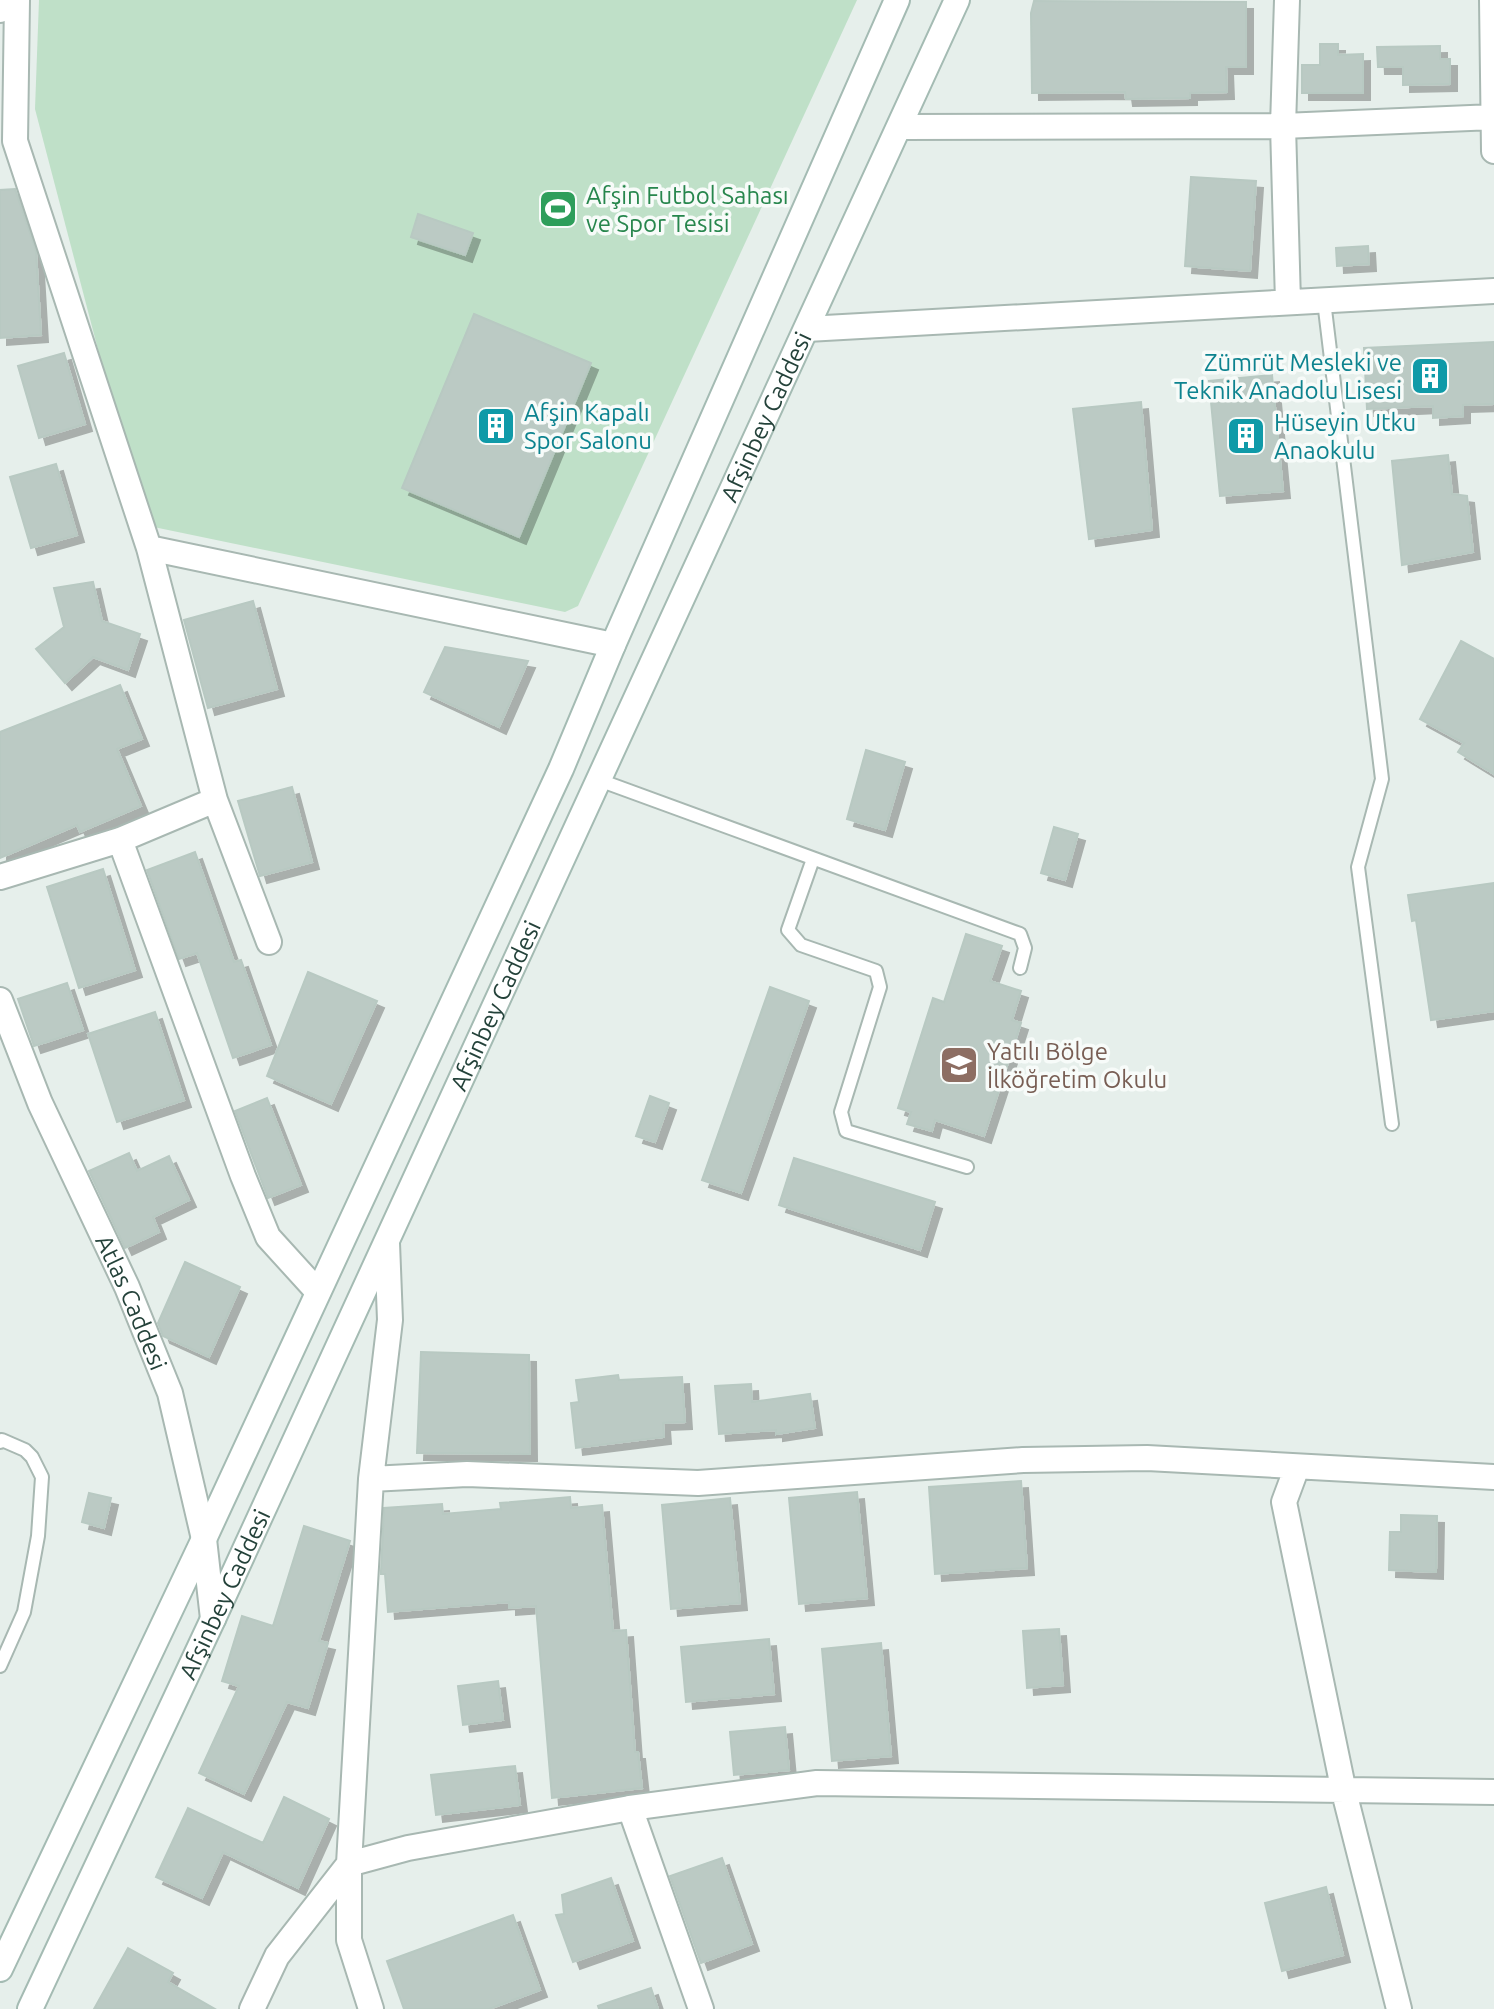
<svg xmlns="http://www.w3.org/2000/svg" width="1494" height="2009" font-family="Ubuntu,sans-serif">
  <defs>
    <filter id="shadow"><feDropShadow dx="7" dy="7" stdDeviation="0" flood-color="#0004"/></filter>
  </defs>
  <rect width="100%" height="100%" fill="#e6efeb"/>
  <path fill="#bfe0c8" d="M39 0H857L578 606 565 612 144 525 35 109Z"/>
  <path fill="#bbcac4" stroke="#b8c9c2" stroke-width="2" filter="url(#shadow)" d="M1034 1 1246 2V67H1226L1227 92 1190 93V98L1126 99 1125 92 1032 93 1031 13Z
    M1320 44H1338V55L1363 54V93H1302V65H1320Z
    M1440 46V59H1450V84L1403 85V67H1378L1377 47Z
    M1191 177 1256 181 1250 271 1185 266Z
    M15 189 36 251 41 335 0 338V190Z
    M418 214 473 233 465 255 411 237Z
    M1368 246 1369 264 1337 266 1336 248Z
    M474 314 591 363 519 537 402 488Z
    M1494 342V404L1463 405V416L1433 418V406L1367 409 1364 348Z
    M64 353 85 424 39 438 18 366Z
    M1272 375 1283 491 1220 496 1209 381Z
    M1141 402 1152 530 1089 539 1073 409Z
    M1448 455 1452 494 1467 496 1473 552 1402 565 1392 461Z
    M56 464 77 535 31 548 10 477Z
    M93 582 102 621 140 634 128 670 93 657 65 683 36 649 64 627 54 588Z
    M253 601 277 689 208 708 184 620Z
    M1461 641 1494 659V774L1458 752 1464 743 1420 719Z
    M445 647 528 661 499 727 424 692Z
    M120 685 142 739 117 749 141 806 80 832 77 825 0 858V732Z
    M866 750 905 762 885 830 847 819Z
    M292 787 312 862 260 876 238 801Z
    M1054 827 1078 834 1065 880 1041 873Z
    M195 852 234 962 241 960 271 1045 233 1058 197 953 179 959 147 870Z
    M103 869 135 970 79 988 47 887Z
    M1494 883V1011L1431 1020 1416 920 1412 921 1408 895Z
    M966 934 1002 946 990 981 1021 991 1012 1020 1021 1023 984 1136 935 1120 932 1131 907 1124 911 1112 898 1108 933 998 944 1002Z
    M308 972 377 1001 331 1104 267 1076Z
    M67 983 83 1030 34 1046 18 999Z
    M770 987 809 1001 741 1193 702 1180Z
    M155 1012 184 1100 117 1122 88 1034Z
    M650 1096 669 1103 655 1142 636 1136Z
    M267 1098 301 1185 268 1198 235 1111Z
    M129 1153 137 1171 169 1156 189 1200 153 1217 159 1232 125 1248 89 1171Z
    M794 1158 935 1202 920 1250 779 1205Z
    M185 1262 240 1287 209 1357 163 1336 158 1323Z
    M421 1352 529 1355 530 1454 417 1453Z
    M618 1375 619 1380 682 1377 685 1422 663 1423 664 1437 576 1448 571 1403 579 1402 576 1380Z
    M751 1384 752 1402 810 1394 815 1428 776 1434V1430L719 1434 715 1386Z
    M1021 1481 1027 1568 935 1574 929 1487Z
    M857 1492 867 1598 799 1604 789 1498Z
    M89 1493 111 1498 104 1528 82 1522Z
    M570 1497 571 1508 602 1505 613 1631 626 1630 635 1752H638L642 1788 552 1798 536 1606 509 1608V1602L388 1612 385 1574H381V1571L384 1508 442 1504 443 1514 501 1509 500 1503Z
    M730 1498 740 1603 671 1609 662 1505Z
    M1401 1515 1437 1516 1436 1572 1389 1570 1390 1532H1401Z
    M304 1526 350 1541 319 1641 328 1643 308 1708 287 1702 244 1794 199 1773 239 1686 222 1681 242 1616 273 1626Z
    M1059 1629 1063 1685 1027 1688 1023 1631Z
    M769 1639 774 1694 686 1702 681 1647Z
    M881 1643 891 1756 832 1761 822 1649Z
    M498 1681 503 1720 463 1725 458 1686Z
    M785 1727 789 1770 734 1775 730 1732Z
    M515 1766 520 1805 436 1815 431 1775Z
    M284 1797 329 1819 298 1888 223 1852 202 1898 156 1877 188 1808 263 1843Z
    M722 1858 752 1944 701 1963 670 1876Z
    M611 1878 633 1941 573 1962 556 1915 564 1914 562 1895Z
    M1326 1887 1343 1955 1282 1971 1265 1903Z
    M513 1915 540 1990 489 2009H404L387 1961Z
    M128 1948 173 1973 168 1982 215 2009H94Z
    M651 1988 658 2009H599L598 2006Z"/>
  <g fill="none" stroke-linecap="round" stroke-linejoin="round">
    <defs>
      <path id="service" d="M1324 301 1382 779 1358 867 1392 1124
        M599 780 1020 934 1025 948 1020 968
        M813 859 788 930 801 945 876 971 880 987 841 1112 846 1131 967 1167
        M0 1442 2 1440 25 1450 32 1457 42 1477 38 1536 24 1612 0 1666"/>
      <path id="minor" d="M17 0 15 141 149 548 215 800 269 942
        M1287 0 1283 126 1288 302
        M1492 0 1494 151
        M900 127 1283 126 1494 117
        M807 329 1494 291
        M149 548 613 645
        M120 840 243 1176 268 1237 318 1292
        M0 877 120 840 215 800
        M387 1243 390 1320 371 1479 467 1474 698 1483 1023 1460 1147 1458 1494 1477
        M1297 1467 1284 1502 1344 1792 1399 2009
        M349 1864 408 1848 630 1808 817 1783 1494 1792
        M252 2009 277 1956 349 1864 371 1479"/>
      <g id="tertiary">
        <path d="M0 10 4 0"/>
        <path id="s1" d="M0 1000 40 1103 127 1287 170 1393 204 1539 213 1619"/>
        <path d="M630 1808 701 2009"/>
        <path d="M349 1864V1940L371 2009"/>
      </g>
      <g id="secondary">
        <path d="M0 1969 204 1539 561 769 613 645 897 0"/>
        <path id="s2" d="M30 2009 213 1619 957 0"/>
      </g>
    </defs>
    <use href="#service" stroke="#a8b8b2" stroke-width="16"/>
    <use href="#minor" stroke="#a8b8b2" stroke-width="28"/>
    <use href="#tertiary" stroke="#a8b8b2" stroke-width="28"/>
    <use href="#secondary" stroke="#a4bbb3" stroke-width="28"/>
    <use href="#service" stroke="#fff" stroke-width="12"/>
    <use href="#minor" stroke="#fff" stroke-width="24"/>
    <use href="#tertiary" stroke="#fff" stroke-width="24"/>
    <use href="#secondary" stroke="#fff" stroke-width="24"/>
  </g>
  <defs>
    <symbol id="stadium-square" viewBox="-11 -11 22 22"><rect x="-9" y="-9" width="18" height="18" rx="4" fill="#2e9e5b" stroke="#f7fbf9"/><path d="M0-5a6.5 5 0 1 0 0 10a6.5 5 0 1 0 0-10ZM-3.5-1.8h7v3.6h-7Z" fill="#fff"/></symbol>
    <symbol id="building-square" viewBox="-11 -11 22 22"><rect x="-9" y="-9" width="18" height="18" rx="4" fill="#0f9aa8" stroke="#f7fbf9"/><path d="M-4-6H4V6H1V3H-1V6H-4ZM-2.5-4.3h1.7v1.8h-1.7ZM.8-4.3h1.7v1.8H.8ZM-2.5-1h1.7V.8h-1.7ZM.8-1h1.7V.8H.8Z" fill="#fff"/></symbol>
    <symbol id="school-square" viewBox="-11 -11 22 22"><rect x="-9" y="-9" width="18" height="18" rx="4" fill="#8d6e63" stroke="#f7fbf9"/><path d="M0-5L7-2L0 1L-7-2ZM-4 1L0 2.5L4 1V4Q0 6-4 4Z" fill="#fff"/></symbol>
  </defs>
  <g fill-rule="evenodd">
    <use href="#stadium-square" x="536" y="187" width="44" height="44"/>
    <use href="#building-square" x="1408" y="354" width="44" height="44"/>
    <use href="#building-square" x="474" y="404" width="44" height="44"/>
    <use href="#building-square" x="1224" y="414" width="44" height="44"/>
    <use href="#school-square" x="937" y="1043" width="44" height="44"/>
  </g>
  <g text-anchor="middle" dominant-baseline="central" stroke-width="7" stroke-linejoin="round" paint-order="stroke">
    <g font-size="24" fill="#27864d" stroke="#f7fbf9" text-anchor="start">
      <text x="586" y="195">Afşin Futbol Sahası<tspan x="586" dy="28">ve Spor Tesisi</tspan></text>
    </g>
    <g font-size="24" fill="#0d838f" stroke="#f7fbf9" text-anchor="start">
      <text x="1402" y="362" text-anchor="end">Zümrüt Mesleki ve<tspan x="1402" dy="28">Teknik Anadolu Lisesi</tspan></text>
      <text x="524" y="412">Afşin Kapalı<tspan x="524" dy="28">Spor Salonu</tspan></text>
      <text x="1274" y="422">Hüseyin Utku<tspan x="1274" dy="28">Anaokulu</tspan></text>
    </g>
    <g font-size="24" fill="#24423a" stroke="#f7fbf9">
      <text stroke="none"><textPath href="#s2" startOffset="1754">Afşinbey Caddesi</textPath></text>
      <text stroke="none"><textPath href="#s2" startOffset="1106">Afşinbey Caddesi</textPath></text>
      <text stroke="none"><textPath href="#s1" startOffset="330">Atlas Caddesi</textPath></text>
      <text stroke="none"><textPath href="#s2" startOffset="458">Afşinbey Caddesi</textPath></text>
    </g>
    <g font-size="24" fill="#785e54" stroke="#f7fbf9" text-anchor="start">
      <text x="987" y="1051">Yatılı Bölge<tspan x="987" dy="28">İlköğretim Okulu</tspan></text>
    </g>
  </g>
</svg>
